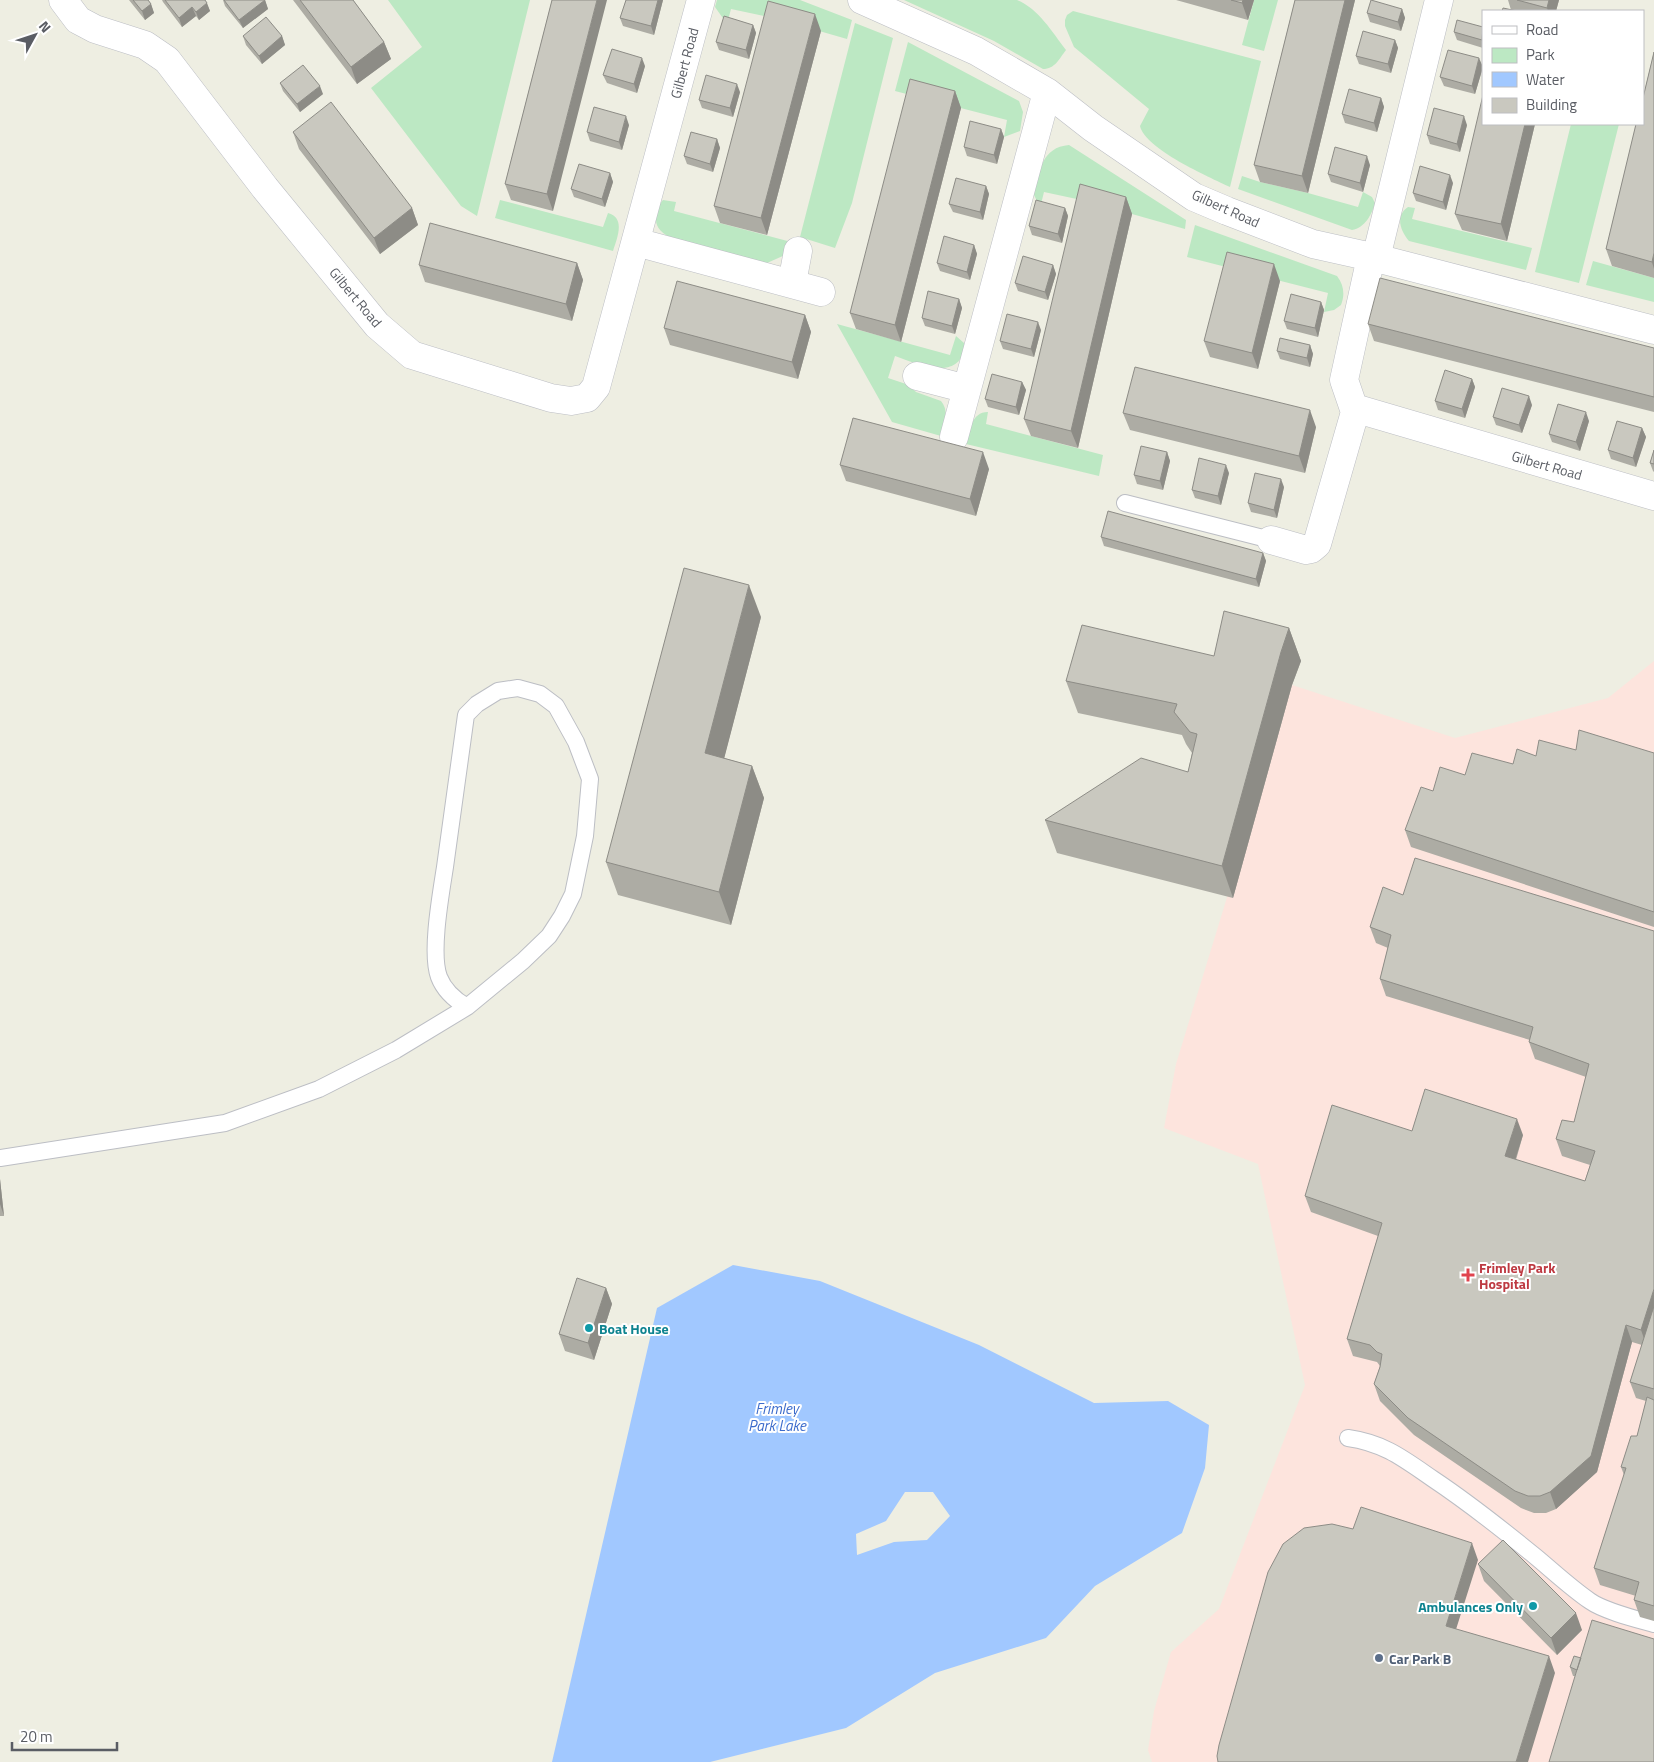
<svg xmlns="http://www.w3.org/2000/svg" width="1654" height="1762" font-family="'Titillium Web',sans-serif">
  <rect width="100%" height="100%" fill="#eeeee2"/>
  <path fill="#fde4dd" d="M1654 661V1762H1152L1148 1750 1154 1711 1171 1652 1219 1609 1305 1385 1258 1164 1164 1128 1176 1064 1292 685 1455 738 1608 698Z"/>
  <path fill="#bce8c3" d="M388 0H530L477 216 461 206 371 88 422 47Z
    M717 0H800L852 20 847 39 774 18 731 9 727 24 715 7Z
    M904 0H1017C1039 9 1052 32 1066 50 1059 59 1055 69 1043 69L994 41Z
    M1254 0H1278L1264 51 1242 45Z
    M1073 11 1261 61 1230 187C1209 177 1145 149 1140 126L1149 109 1074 47 1065 26V20L1067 15Z
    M855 23 893 38 852 203 835 248 800 237Z
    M908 42 1019 101 1023 112 1020 131 1004 137 1007 120 895 91Z
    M1571 124H1619L1579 283 1535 272Z
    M1069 145 1186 220 1185 229 1086 201 1044 192 1041 204 1037 201 1033 193C1039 172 1042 147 1069 145Z
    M1242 176 1260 182 1308 193 1358 207 1363 192 1372 197 1375 203C1372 214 1365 228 1352 230L1238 189Z
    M500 200 603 227 608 213C626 218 617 238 613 251L495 218Z
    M663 200 676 202 674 211 795 243 785 255 767 263 673 239C660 232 653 226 657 211 659 206 659 204 663 200Z
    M1408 207 1415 208 1412 219 1532 248 1526 270 1409 241C1400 230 1395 216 1408 207Z
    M1195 225 1337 276C1344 285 1345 295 1341 305L1334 310 1324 312 1328 293 1187 257Z
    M1593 261 1654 278V302L1586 285Z
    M837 324 950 355 956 336 964 343 965 349C956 382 917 364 895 356L888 378 909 385 916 392 941 401C950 412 944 424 941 436L892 422Z
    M988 412 986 424 1103 455 1099 476 966 444C970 431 971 412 988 412Z"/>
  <path fill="#a1c8ff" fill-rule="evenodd" d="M733 1265 820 1281 979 1345 1094 1403 1168 1401 1209 1425 1205 1468 1182 1533 1095 1586 1046 1638 935 1673 846 1728 710 1762H552L657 1308ZM905 1492H933L950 1516 927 1540 894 1542 857 1555 856 1534 886 1521Z"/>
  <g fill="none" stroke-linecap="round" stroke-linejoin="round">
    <defs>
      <path id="service" d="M1125 503 1271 540
        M0 1158 225 1123 319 1089 396 1050 467 1007 523 961 549 936 562 916 573 894 585 836 590 779 576 742 556 706 540 694 518 688 498 691 477 704 466 715C459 765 452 816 445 867 441 893 430 953 439 977 444 990 455 1000 467 1007
        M1348 1438C1384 1443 1404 1459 1433 1479 1469 1503 1503 1530 1536 1557 1554 1572 1571 1588 1590 1601 1604 1611 1636 1619 1654 1624"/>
      <path id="minor" d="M63 0 78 20 95 29 145 45 167 60 265 188 377 325 412 355 551 398 571 401 587 398 596 387 701 0
        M862 0 976 51 1047 92 1093 128 1194 197 1227 211 1313 244 1376 258 1654 330
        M636 242 821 292
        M1376 258 1439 0
        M792 283 798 251
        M917 376 967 389
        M1354 408 1654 496
        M954 437 1047 92
        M1271 540 1306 550 1311 549 1317 544 1355 412 1344 380 1371 257"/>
    </defs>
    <use href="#service" stroke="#bcbec4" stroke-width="18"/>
    <use href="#minor" stroke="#bcbec4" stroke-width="29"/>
    <use href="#service" stroke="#fff" stroke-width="16"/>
    <use href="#minor" stroke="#fff" stroke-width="28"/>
  </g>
  <path fill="#adaca4" d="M129 0H148L151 4 154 13 145 20Z
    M162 0H205L210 11 199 20 196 16 182 27 163 2Z
    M223 0H265L268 9 243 28 225 6Z
    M293 0H353L384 42 391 59 357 84Z
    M552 0 553 211 511 200 505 184Z
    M626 0H663L654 35 623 26 620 18Z
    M1176 0H1254L1248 20Z
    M1295 0H1355L1308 193 1260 182 1254 165Z
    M1508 0H1559L1556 11H1502L1511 10Z
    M1402 9 1405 18 1401 31 1370 22 1367 13Z
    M753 25 756 33 749 59 719 50 716 42Z
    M1483 27V48L1457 40 1454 32Z
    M821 31 767 235 720 223 714 206Z
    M243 36H282L285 45 262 64 246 45Z
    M1395 40 1398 48 1391 73 1359 64 1356 56Z
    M1654 52V278L1612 266 1606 249Z
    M645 66 637 93 607 83 603 75Z
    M1483 67 1475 94 1444 86 1440 77Z
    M280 83 323 94 300 112 283 91Z
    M955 91 961 108 901 342 856 329 850 313Z
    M740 92 733 117 702 108 699 100Z
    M1381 98 1384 107 1377 132 1345 123 1342 114Z
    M1483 124H1535L1507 241 1462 230 1455 214Z
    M629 125 622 150 590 141 587 132Z
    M1467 125 1460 152 1430 144 1427 135Z
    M1001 129 1004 137 997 164 967 156 964 147Z
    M293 132 412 208 418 225 380 254 299 149Z
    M717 139 720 148 713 172 687 164 684 156Z
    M1370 165 1363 192 1331 182 1328 174Z
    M610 173 613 182 605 207 574 197 571 189Z
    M1453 183 1446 210 1416 201 1413 193Z
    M986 186 989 194 983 220 953 212 949 204Z
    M1126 197 1132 214 1078 448 1031 436 1024 419Z
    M1065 208 1068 216 1062 243 1032 235 1029 226Z
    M974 245 977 254 970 280 940 271 937 263Z
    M577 263 583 280 572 321 425 282 419 265Z
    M1053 265 1056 274 1048 300 1018 291 1015 283Z
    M1280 281 1258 369 1210 357 1204 341Z
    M959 299 962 308 955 334 925 326 922 318Z
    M1321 302 1324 310 1318 337 1287 329 1284 321Z
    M805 315 811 332 798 379 670 345 664 328Z
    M1368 324 1654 348V412L1374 341Z
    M1041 330 1034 357 1003 349 1000 341Z
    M1310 345 1313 354 1310 367 1280 359 1277 351Z
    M1472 379 1475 387 1465 418 1438 410 1435 401Z
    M1022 382 1026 390 1019 415 988 407 985 399Z
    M1532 405 1522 433 1496 425 1493 417Z
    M1123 413 1316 427 1305 473 1130 430Z
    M1589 421 1580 451 1552 442 1549 434Z
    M1642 428 1646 437 1636 467 1611 459 1608 450Z
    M1654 450V472L1653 471 1650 463Z
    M1167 452 1170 461 1163 490 1137 484 1134 475Z
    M840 465 989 469 976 516 846 481Z
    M1229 473 1221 505 1195 498 1192 490Z
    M1284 487 1277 518 1251 512 1248 503Z
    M1101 537 1263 553 1266 561 1259 587 1104 546Z
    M761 617 724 758 752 766 764 798 731 925 618 895 606 862Z
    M1289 628 1301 661 1292 685 1233 898 1057 853 1045 820 1188 772 1192 753 1186 744 1182 735 1078 713 1066 681 1214 656Z
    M1576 750 1654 753V927L1411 847 1405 830 1433 791 1465 775 1513 764 1536 756Z
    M1403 895 1654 931V1621L1640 1617 1634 1600 1636 1596 1600 1585 1594 1568 1624 1475 1621 1467 1637 1436 1646 1401 1636 1398 1630 1382 1642 1345 1632 1342 1597 1472 1556 1509 1546 1513H1534L1521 1508 1414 1435 1380 1401 1374 1384 1380 1366 1377 1362 1353 1356 1347 1339 1378 1236 1311 1212 1305 1196 1412 1131 1523 1135 1516 1160 1585 1181 1590 1165 1562 1156 1556 1139 1574 1122 1586 1077 1535 1059 1529 1042 1530 1040 1386 996 1380 979 1388 948 1376 943 1370 927Z
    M0 1179 4 1216H0Z
    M606 1288 612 1304 594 1360 565 1351 559 1334Z
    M1478 1564 1582 1630 1557 1655 1484 1581Z
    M1581 1658 1575 1676H1573L1570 1667Z"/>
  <path fill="#8d8c86" d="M265 0 268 9 243 28 239 20Z
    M597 0H607L553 211 547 194Z
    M658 0H663L654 35 651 26Z
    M1243 0H1254L1248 20 1242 3Z
    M1345 0H1355L1308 193 1302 176Z
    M1549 0H1559L1556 11H1548L1547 8Z
    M207 3 210 11 199 20 196 12Z
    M151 4 154 13 145 20 142 11Z
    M192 7 196 16 182 27 179 18Z
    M1402 9 1405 18 1401 31 1398 22Z
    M815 14 821 31 767 235 761 218Z
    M753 25 756 33 749 59 746 50Z
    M282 36 285 45 262 64 259 56Z
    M1395 40 1398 48 1391 73 1388 64Z
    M384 42 391 59 357 84 351 67Z
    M642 58 645 66 637 93 634 84Z
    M1479 58 1483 67 1475 94 1472 86Z
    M737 84 740 92 733 117 730 108Z
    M320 86 323 94 300 112 297 104Z
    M955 91 961 108 901 342 895 325Z
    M1381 98 1384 107 1377 132 1374 123Z
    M626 116 629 125 622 150 619 142Z
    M1464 116 1467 125 1460 152 1457 144Z
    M1525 124H1535L1507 241 1501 224Z
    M1001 129 1004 137 997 164 994 155Z
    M717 139 720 148 713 172 710 164Z
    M1367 156 1370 165 1363 192 1360 183Z
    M610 173 613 182 605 207 602 199Z
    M1450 175 1453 183 1446 210 1443 202Z
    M986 186 989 194 983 220 980 212Z
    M1126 197 1132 214 1078 448 1071 431Z
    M412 208 418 225 380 254 374 238Z
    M1065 208 1068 216 1062 243 1058 234Z
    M974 245 977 254 970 280 967 272Z
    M1654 253V269L1652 262Z
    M577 263 583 280 572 321 566 304Z
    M1274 264 1280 281 1258 369 1252 353Z
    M1053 265 1056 274 1048 300 1045 292Z
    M959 299 962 308 955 334 952 326Z
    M1321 302 1324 310 1318 337 1315 328Z
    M805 315 811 332 798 379 792 362Z
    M1038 322 1041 330 1034 357 1031 349Z
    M1310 345 1313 354 1310 367 1307 358Z
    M1472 379 1475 387 1465 418 1462 409Z
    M1022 382 1026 390 1019 415 1016 407Z
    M1529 396 1532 405 1522 433 1519 425Z
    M1310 410 1316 427 1305 473 1299 456Z
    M1586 412 1589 421 1580 451 1576 442Z
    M1642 428 1646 437 1636 467 1633 458Z
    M983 452 989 469 976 516 970 499Z
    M1167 452 1170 461 1163 490 1160 481Z
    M1226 465 1229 473 1221 505 1218 496Z
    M1281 479 1284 487 1277 518 1274 510Z
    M1263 553 1266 561 1259 587 1256 579Z
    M749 585 761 617 717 786 705 753Z
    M1289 628 1301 661 1292 685 1233 898 1222 866 1281 652Z
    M752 766 764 798 731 925 719 892Z
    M1517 1119 1523 1135 1511 1173 1505 1156Z
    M0 1179 4 1216 0 1204Z
    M606 1288 612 1304 594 1360 588 1343Z
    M1654 1289V1325L1647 1347 1641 1330Z
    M1626 1325 1632 1342 1597 1472 1556 1509 1550 1492Z
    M1472 1543 1478 1560 1452 1642 1446 1626Z
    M1576 1613 1582 1630 1557 1655 1551 1638Z
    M1549 1656 1555 1673 1528 1762H1516Z"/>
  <path fill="#c9c8bf" stroke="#8d8c86" d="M133 0H148L151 4 142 11Z
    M165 0H205L207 3 196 12 192 7 179 18Z
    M224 0H265L239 20Z
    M300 0H353L384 42 351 67Z
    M552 0H597L547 194 505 184Z
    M626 0H658L651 26 620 18Z
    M1231 0H1243L1242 3Z
    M1295 0H1345L1302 176 1254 165Z
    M1371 0 1402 9 1398 22 1367 13Z
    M1517 0H1549L1547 8Z
    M768 1 815 14 761 218 714 206Z
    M1503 8 1517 11H1502Z
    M724 16 753 25 746 50 716 42Z
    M266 17 282 36 259 56 243 36Z
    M1457 20 1483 27 1482 40 1454 32Z
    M1363 31 1395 40 1388 64 1356 56Z
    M612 49 642 58 634 84 603 75Z
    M1448 50 1479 58 1472 86 1440 77Z
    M1654 52V253L1652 262 1606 249 1636 124H1643V98Z
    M303 65 320 86 297 104 280 83Z
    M706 75 737 84 730 108 699 100Z
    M910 79 955 91 895 325 850 313Z
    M1349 89 1381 98 1374 123 1342 114Z
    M1483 95V124H1525L1501 224 1455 214Z
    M331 102 412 208 374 238 293 132Z
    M594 107 626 116 619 142 587 132Z
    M1434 108 1464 116 1457 144 1427 135Z
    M970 121 1001 129 994 155 964 147Z
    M691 132 717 139 710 164 684 156Z
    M1335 147 1367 156 1360 183 1328 174Z
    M579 164 610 173 602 199 571 189Z
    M1420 166 1450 175 1443 202 1413 193Z
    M956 178 986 186 980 212 949 204Z
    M1080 184 1126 197 1071 431 1024 419Z
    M1036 200 1065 208 1058 234 1029 226Z
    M430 223 577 263 566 304 419 265Z
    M944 236 974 245 967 272 937 263Z
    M1227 252 1274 264 1252 353 1204 341Z
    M1023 256 1053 265 1045 292 1015 283Z
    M1380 278 1654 348V397L1368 324Z
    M677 281 805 315 792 362 664 328Z
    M928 291 959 299 952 326 922 318Z
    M1291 294 1321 302 1315 328 1284 321Z
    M1007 314 1038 322 1031 349 1000 341Z
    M1280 338 1310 345 1307 358 1277 351Z
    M1135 367 1310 410 1299 456 1123 413Z
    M1445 370 1472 379 1462 409 1435 401Z
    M992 374 1022 382 1016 407 985 399Z
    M1502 388 1529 396 1519 425 1493 417Z
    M1558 404 1586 412 1576 442 1549 434Z
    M853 418 983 452 970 499 840 465Z
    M1617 421 1642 428 1633 458 1608 450Z
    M1141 446 1167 452 1160 481 1134 475Z
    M1654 450V464L1650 463Z
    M1199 458 1226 465 1218 496 1192 490Z
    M1255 473 1281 479 1274 510 1248 503Z
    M1108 511 1263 553 1256 579 1101 537Z
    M684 568 749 585 705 753 752 766 719 892 606 862Z
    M1224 611 1289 628 1281 652 1222 866 1045 820 1141 758 1188 772 1197 734 1190 732 1174 712 1177 704 1066 681 1082 625 1214 656Z
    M1579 730 1654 753V912L1405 830 1421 787 1433 791 1440 767 1465 775 1472 753 1513 764 1517 749 1536 756 1539 740 1576 750Z
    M1415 858 1654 931V1289L1641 1330 1626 1325 1591 1456 1550 1492 1540 1496H1528L1515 1491 1408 1418 1374 1384 1380 1367 1382 1354 1377 1352 1370 1345 1347 1339 1382 1223 1305 1196 1332 1105 1412 1131 1425 1089 1517 1119 1505 1156 1585 1181 1595 1151 1556 1139 1562 1120 1574 1122 1589 1064 1529 1042 1533 1027 1380 979 1391 935 1370 927 1383 887 1403 895Z
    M577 1278 606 1288 588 1343 559 1334Z
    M1654 1306V1389L1630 1382Z
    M1647 1397 1654 1400V1606L1634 1600 1639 1582 1594 1568 1626 1468 1621 1467 1631 1436H1637Z
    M1361 1507 1472 1543 1446 1626 1549 1656 1516 1762H1218L1217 1756 1219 1745 1268 1572 1283 1544 1304 1528 1332 1524 1353 1529Z
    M1503 1540 1576 1613 1551 1638 1478 1564Z
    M1592 1620 1654 1639V1762H1549Z
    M1574 1656 1581 1658 1577 1670 1570 1667Z"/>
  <path fill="#e0444e" stroke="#fff" stroke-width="2" d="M1465.5 1267.5h5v5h5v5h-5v5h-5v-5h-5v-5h5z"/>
  <g fill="#0f9aa8" stroke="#fff" stroke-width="2">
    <circle cx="589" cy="1328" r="5"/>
    <circle cx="1533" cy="1606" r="5"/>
  </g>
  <circle fill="#5c6f8a" stroke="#fff" stroke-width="2" cx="1379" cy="1658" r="5"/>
  <g text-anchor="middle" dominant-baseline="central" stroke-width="4" stroke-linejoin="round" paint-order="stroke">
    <g font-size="14" fill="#5a5d64" stroke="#fff">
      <text transform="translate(684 63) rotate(-75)">Gilbert Road</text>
      <text transform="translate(1226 208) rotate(24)">Gilbert Road</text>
      <text transform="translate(356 297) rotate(50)">Gilbert Road</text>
      <text transform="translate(1547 465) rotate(16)">Gilbert Road</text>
    </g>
    <g font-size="14" font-weight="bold" fill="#be3a42" stroke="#fff" text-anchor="start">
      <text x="1479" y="1267">Frimley Park<tspan x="1479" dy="16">Hospital</tspan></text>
    </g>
    <g font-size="14" font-weight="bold" fill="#0d838f" stroke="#fff" text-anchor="start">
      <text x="599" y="1328">Boat House</text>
      <text x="1523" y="1606" text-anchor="end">Ambulances Only</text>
    </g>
    <g font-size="14" font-weight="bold" fill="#4e5e75" stroke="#fff" text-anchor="start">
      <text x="1389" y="1658">Car Park B</text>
    </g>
    <g font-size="15" font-style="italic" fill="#3c6bcb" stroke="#fff">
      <text x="777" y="1408">Frimley<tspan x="777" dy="17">Park Lake</tspan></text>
    </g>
  </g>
  <rect x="1482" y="10" width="162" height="115" fill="#ffffff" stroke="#bdbec1"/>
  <rect x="1492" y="26" width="25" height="8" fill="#ffffff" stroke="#bdbec1"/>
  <text x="1526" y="35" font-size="15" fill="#5a5d64">Road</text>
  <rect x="1492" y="48" width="25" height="15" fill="#bce8c3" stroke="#bdbec1"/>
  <text x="1526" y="60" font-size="15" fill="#5a5d64">Park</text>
  <rect x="1492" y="72" width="25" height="15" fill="#a1c8ff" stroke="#bdbec1"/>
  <text x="1526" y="85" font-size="15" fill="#5a5d64">Water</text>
  <rect x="1492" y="98" width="25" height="15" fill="#c9c8bf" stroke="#bdbec1"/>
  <text x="1526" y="110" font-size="15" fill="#5a5d64">Building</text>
  <g transform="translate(35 35) rotate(50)" stroke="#ffffff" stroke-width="4" paint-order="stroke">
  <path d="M0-4L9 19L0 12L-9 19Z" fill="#5a5d64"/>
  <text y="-8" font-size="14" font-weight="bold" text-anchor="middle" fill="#5a5d64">N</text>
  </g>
  <path d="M12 1742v8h105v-8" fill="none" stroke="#5a5d64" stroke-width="2.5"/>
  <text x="20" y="1742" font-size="15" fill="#5a5d64" stroke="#ffffff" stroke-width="4" paint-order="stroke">20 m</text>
</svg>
